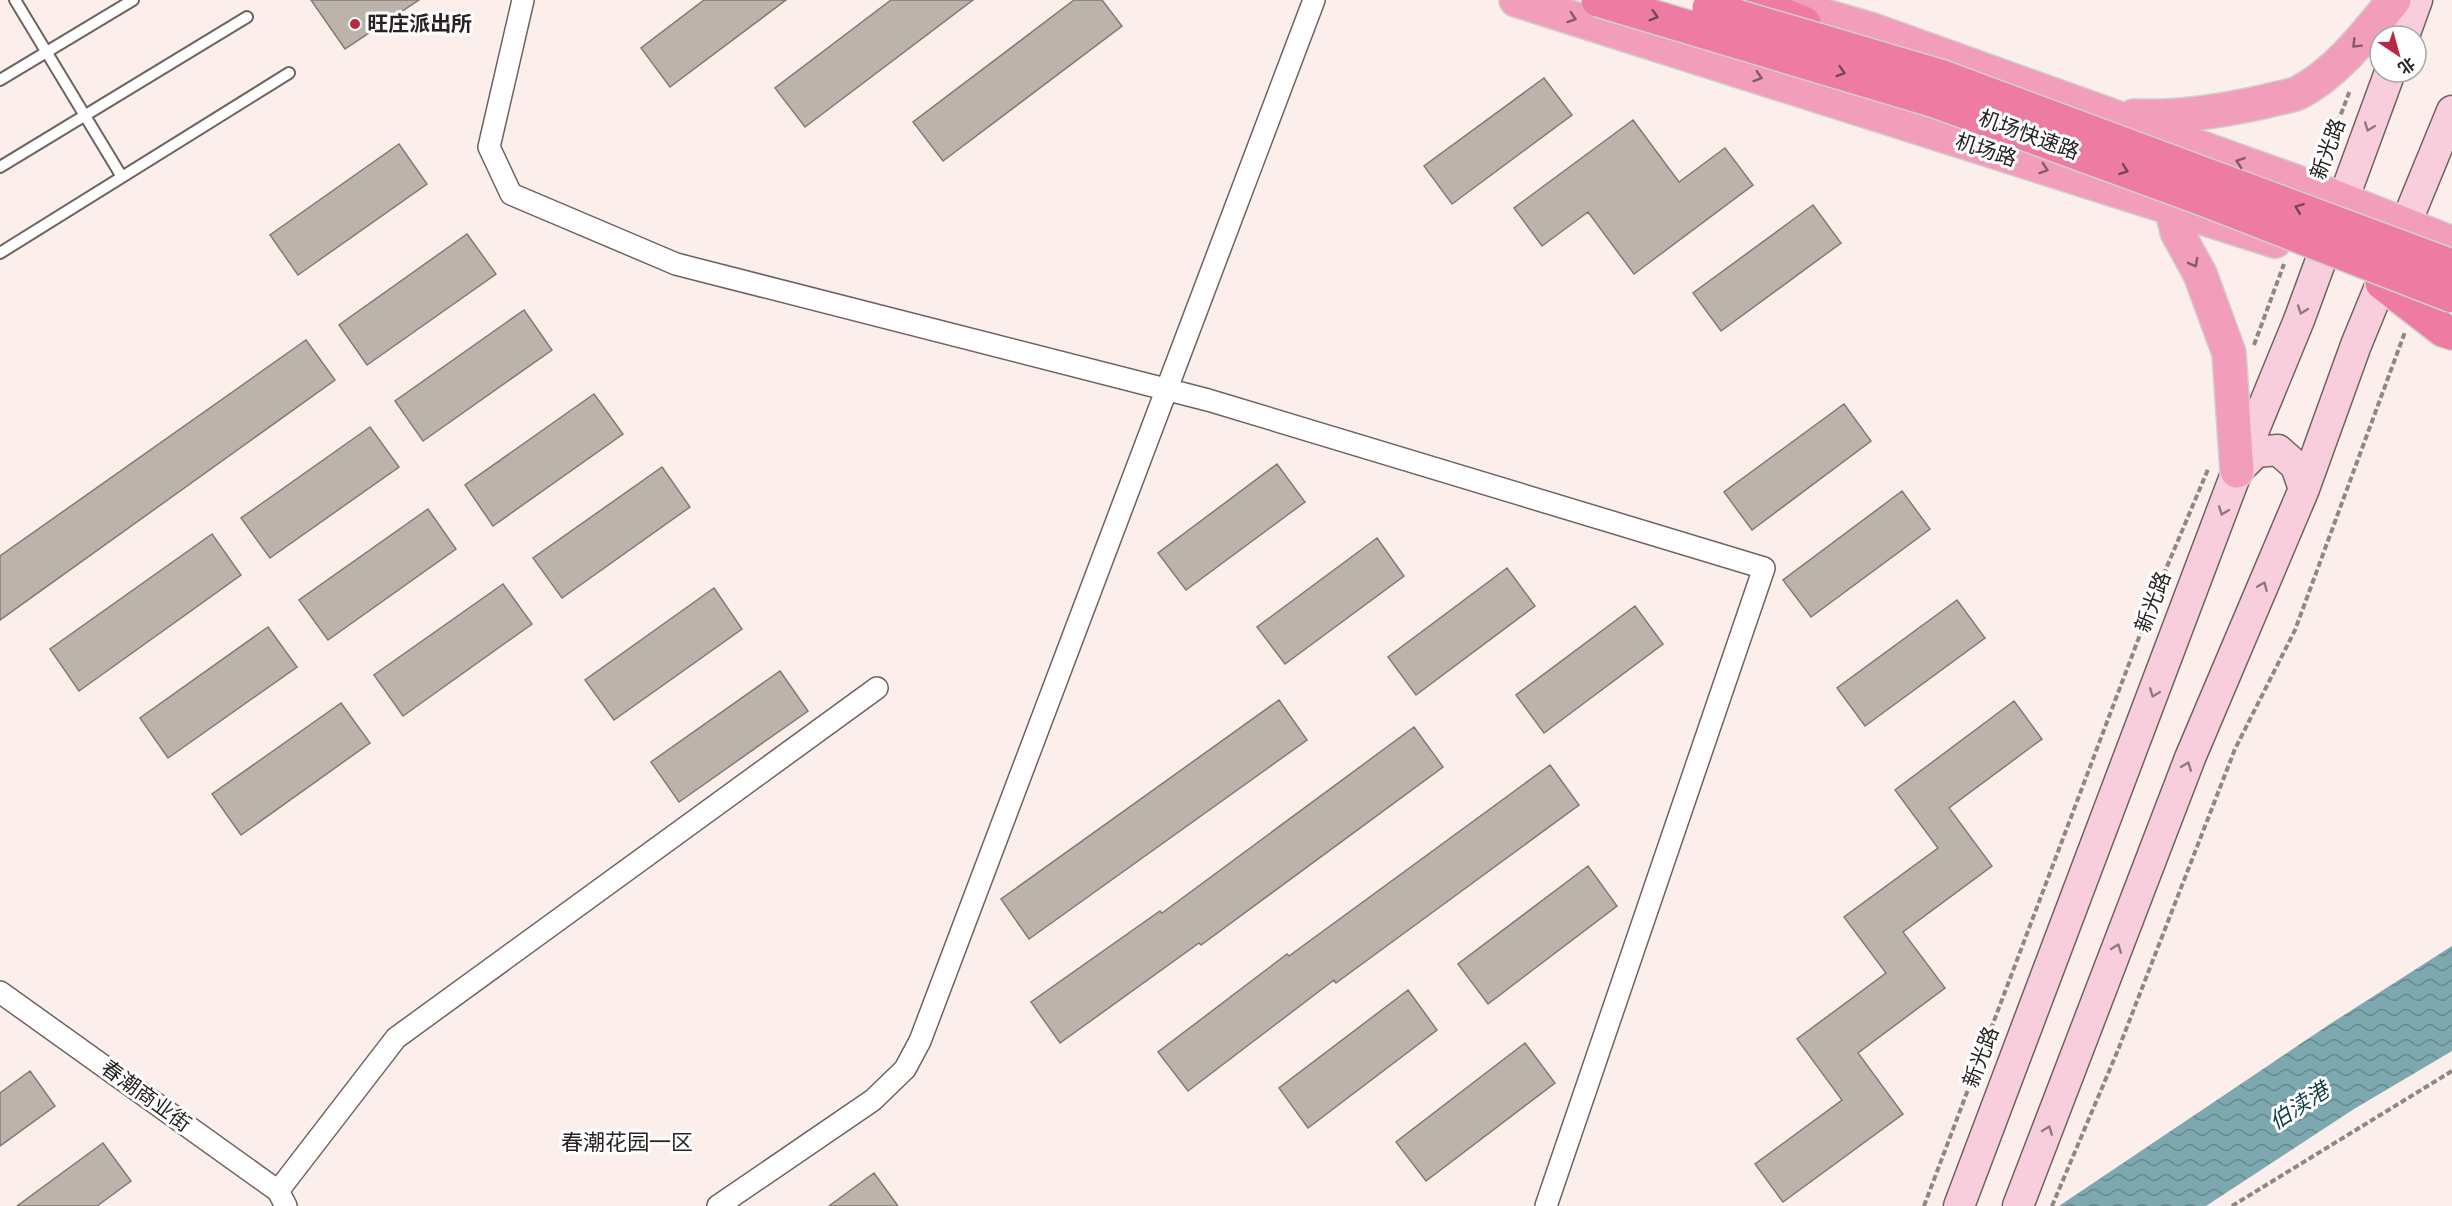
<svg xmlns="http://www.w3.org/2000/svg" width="2452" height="1206" font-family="'Times New Roman','Noto Sans SC',serif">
  <defs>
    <pattern id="water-waves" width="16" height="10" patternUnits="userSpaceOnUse" patternTransform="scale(1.5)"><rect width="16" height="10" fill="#7da8b0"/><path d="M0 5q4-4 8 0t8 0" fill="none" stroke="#66888f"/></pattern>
  </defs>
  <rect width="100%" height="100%" fill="#fceeea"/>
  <path fill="url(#water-waves)" d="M2452 946V1051L2354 1109 2206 1206H2059L2330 1024Z"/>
  <path fill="#bcb4aa" stroke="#827b72" stroke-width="1.5" d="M311 0H419L345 49Z
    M704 0H786L670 87 641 48Z
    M891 0H973L805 127 775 88Z
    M1074 0H1102L1122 26 943 161 913 122Z
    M1544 78 1572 115 1452 204 1424 166Z
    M1633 120 1679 182 1725 148 1753 185 1634 274 1588 212 1542 246 1514 208Z
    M399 144 427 184 298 275 270 235Z
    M1813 205 1841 243 1721 331 1693 293Z
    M467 234 496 274 367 365 339 325Z
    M524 310 552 350 423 441 395 401Z
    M306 340 335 380 0 620V556Z
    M594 394 623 434 493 526 465 485Z
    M1844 404 1871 441 1752 530 1724 492Z
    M370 427 399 467 270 558 241 518Z
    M1277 464 1305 502 1186 590 1158 553Z
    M662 467 690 507 562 598 533 558Z
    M1902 491 1930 529 1811 617 1783 580Z
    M428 509 456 549 328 640 299 600Z
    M212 534 241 575 79 691 50 649Z
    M1377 538 1404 576 1285 664 1257 627Z
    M1507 568 1535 606 1416 695 1388 657Z
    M503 584 532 624 403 716 374 675Z
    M714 588 742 629 614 720 585 680Z
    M1957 600 1985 638 1865 726 1837 688Z
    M1635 606 1663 644 1544 733 1516 695Z
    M268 627 297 667 168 758 140 718Z
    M780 671 808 711 679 802 651 762Z
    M1279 700 1307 740 1029 939 1001 899Z
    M2014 701 2042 739 1949 808 1992 866 1903 932 1945 988 1858 1053 1903 1114 1783 1202 1755 1164 1842 1100 1797 1039 1886 973 1844 917 1938 848 1895 790Z
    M341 703 370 743 241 835 212 794Z
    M1414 727 1443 767 1201 945 1199 943 1060 1043 1031 1002 1160 911 1162 913Z
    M1550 765 1579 805 1336 983 1334 980 1188 1091 1158 1052 1287 954 1289 956Z
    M1588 866 1617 906 1488 1004 1458 964Z
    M1408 990 1437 1030 1308 1128 1279 1088Z
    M1525 1043 1555 1083 1426 1181 1396 1142Z
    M30 1071 55 1106 0 1146V1093Z
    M103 1143 131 1181 97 1206H17Z
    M874 1173 898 1206H829Z"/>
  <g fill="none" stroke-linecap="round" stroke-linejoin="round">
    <defs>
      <path id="service" d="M15 0 122 177
        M0 80 133 0
        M0 167 247 17
        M0 253 289 73"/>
      <path id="minor" d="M523 0 489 147 511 194 676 264 1208 400 1764 568 1546 1206
        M0 992 278 1191 286 1206
        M278 1191 396 1038 877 688
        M718 1206 873 1100 905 1069 920 1041 1314 0"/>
      <path id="secondary" d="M2404 36 2417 0
        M2237 471 2256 452 2278 450 2296 466 2304 489
        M1959 1206 2237 471 2299 320 2390 72
        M2018 1206 2190 758 2304 489 2356 345 2452 111"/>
      <path id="primary" d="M1516 0 2275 241
        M1776 2 1870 29 2297 182 2452 243
        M2134 116C2179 118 2223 111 2267 101 2276 98 2289 97 2298 93 2337 73 2367 33 2394 0
        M2172 210 2177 232 2200 274 2229 353 2237 471"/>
      <path id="trunk" d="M1745 0 1804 23
        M2382 283 2443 330 2452 333"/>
    </defs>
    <use href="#service" stroke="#6f635f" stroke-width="14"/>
    <use href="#minor" stroke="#6f635f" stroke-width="24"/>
    <use href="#secondary" stroke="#6f635f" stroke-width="33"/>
    <use href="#primary" stroke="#d0cfce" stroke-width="36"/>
    <use href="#trunk" stroke="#d0cfce" stroke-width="36"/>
    <path stroke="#908684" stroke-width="4" stroke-dasharray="6 3" stroke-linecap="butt" d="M2322 165 2350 90
      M2254 345 2284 264
      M1924 1206 2155 595 2209 467
      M2052 1206 2118 1050 2235 749 2295 630 2405 332
      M2232 1206 2452 1071"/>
    <use href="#service" stroke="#fff" stroke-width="10"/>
    <use href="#minor" stroke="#fff" stroke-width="21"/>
    <use href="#secondary" stroke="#f9cedc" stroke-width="30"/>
    <use href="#primary" stroke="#f29db9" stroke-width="33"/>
    <use href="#trunk" stroke="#ee7ca2" stroke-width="33"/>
    <defs>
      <path id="trunk-bridge" d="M1598 0 1935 101 2203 199 2452 296
        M1709 8 1940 76 2452 266"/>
    </defs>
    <use href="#trunk-bridge" stroke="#d0cfce" stroke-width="36" stroke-linecap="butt"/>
    <use href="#trunk-bridge" stroke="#ee7ca2" stroke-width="33"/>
  </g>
  <defs><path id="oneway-chevron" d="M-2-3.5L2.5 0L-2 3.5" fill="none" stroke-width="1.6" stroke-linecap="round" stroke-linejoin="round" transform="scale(1.5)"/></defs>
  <g stroke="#774755">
    <use href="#oneway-chevron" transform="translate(1654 16) rotate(16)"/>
    <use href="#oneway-chevron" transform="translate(1841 72) rotate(17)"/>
    <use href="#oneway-chevron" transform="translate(2124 170) rotate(20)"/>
    <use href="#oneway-chevron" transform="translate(2299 208) rotate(-159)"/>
  </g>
  <g stroke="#835a66">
    <use href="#oneway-chevron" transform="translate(1572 18) rotate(18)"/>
    <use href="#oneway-chevron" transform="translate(2356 44) rotate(135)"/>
    <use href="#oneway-chevron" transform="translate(1758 77) rotate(18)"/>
    <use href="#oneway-chevron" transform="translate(2240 162) rotate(-161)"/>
    <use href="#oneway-chevron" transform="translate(2044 169) rotate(18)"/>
    <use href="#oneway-chevron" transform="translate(2194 263) rotate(62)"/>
  </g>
  <g stroke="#90787f">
    <use href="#oneway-chevron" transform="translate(2369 127) rotate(111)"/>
    <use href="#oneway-chevron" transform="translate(2302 310) rotate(110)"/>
    <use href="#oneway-chevron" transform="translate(2223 511) rotate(110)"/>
    <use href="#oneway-chevron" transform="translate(2263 586) rotate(-67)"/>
    <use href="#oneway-chevron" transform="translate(2154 693) rotate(111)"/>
    <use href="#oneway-chevron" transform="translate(2187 766) rotate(-69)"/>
    <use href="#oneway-chevron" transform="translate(2117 948) rotate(-69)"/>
    <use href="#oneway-chevron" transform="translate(2048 1130) rotate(-69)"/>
  </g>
  <circle fill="#b92842" stroke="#fff" stroke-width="2" cx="355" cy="24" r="6"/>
  <g text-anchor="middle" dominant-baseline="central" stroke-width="6" stroke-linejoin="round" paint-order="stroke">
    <g font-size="21" font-weight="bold" fill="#282322" stroke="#fff" text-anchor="start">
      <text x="367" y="24">旺庄派出所</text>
    </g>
    <g font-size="21" fill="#282322" stroke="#fff">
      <text transform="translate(2029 135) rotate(20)">机场快速路</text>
      <text transform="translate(2328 149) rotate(-70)">新光路</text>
      <text transform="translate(1986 150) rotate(18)">机场路</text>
      <text transform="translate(2153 602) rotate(-69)">新光路</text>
      <text transform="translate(1981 1057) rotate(-69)">新光路</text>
      <text transform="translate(146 1096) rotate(36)">春潮商业街</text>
    </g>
    <g font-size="22" font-style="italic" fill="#143e44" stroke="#fff">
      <text transform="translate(2299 1106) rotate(-33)">伯渎港</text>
    </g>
    <g font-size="22" fill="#282322" stroke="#fff">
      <text x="627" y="1142">春潮花园一区</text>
    </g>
  </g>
  <g transform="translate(2398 54) rotate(144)"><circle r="28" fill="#ffffff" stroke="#a9a7a7" stroke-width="1.5"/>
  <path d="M0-4.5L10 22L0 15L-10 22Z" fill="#b92842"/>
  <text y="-9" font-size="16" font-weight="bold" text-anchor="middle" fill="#282322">北</text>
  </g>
</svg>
